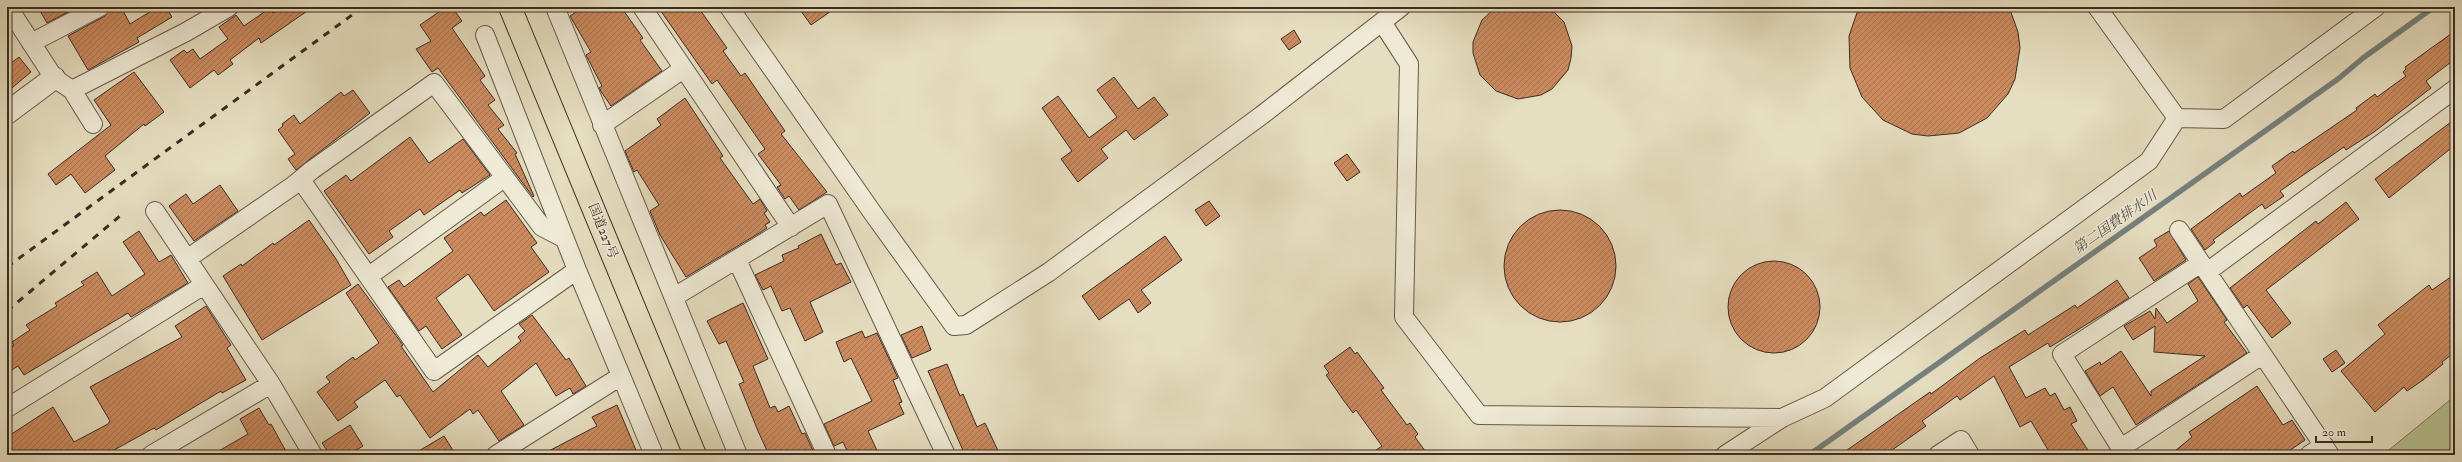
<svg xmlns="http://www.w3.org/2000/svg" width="2462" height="462" font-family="'IM FELL Double Pica','Noto Serif JP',serif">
  <defs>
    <pattern id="building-hatch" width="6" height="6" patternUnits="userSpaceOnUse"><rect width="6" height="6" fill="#cb8b5f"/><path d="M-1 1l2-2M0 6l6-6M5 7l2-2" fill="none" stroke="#a6724e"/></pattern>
  </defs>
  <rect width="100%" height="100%" fill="#e6dec0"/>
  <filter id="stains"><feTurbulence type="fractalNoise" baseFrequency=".005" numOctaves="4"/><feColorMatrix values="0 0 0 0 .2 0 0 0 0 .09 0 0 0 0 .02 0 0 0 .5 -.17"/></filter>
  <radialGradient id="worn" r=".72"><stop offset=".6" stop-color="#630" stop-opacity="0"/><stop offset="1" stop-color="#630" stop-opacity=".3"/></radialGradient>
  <path fill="#b7c191" stroke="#7a765a" d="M2455 396V455H2383L2384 454Z"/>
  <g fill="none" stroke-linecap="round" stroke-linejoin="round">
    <path stroke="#76817f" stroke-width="5.5" d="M1809 455 2338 79 2363 58 2434 7"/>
  </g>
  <path fill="url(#building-hatch)" stroke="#3c2c23" d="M38 7H77L47 23Z
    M110 7H121L130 24 158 7H166L172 17 137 38 139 42 88 70 68 36 105 16Z
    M281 7H313L261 43 259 38 230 60 233 64 218 75 214 70 190 88 170 60 184 50 187 53 193 49 200 59 228 39 219 27 236 15 244 26 270 8 273 13Z
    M446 7H452L462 21 452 28 485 76 480 80 495 100 488 105 504 125 498 129 517 153 515 154 534 196 533 197 438 68 432 72 416 49 431 41 420 25Z
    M584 7H621L643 38 640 40 662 71 611 106 602 93 599 88 602 86 586 55 591 52 570 16Z
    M658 7H698L727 48 723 51 741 76 745 73 785 131 781 134 827 192 799 210 789 196 785 199 777 187 781 185 758 154 765 149 717 80 712 84Z
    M798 7H837L811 25Z
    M1496 7H1549L1564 22 1572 46 1571 58 1568 70 1552 89 1541 95 1518 99 1496 91 1480 75 1473 53V42L1482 20Z
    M1859 7H2009L2018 32 2020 48 2015 79 2008 94 1987 118 1959 133 1928 136 1912 134 1883 120 1862 97 1850 68 1849 36Z
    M1294 30 1301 42 1289 50 1281 39Z
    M2455 31V59L2426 81 2431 88 2374 132 2346 150 2344 147 2280 191 2284 196 2265 209 2262 204 2213 240 2215 242 2205 250 2191 229 2240 193 2242 197 2276 173 2272 166 2293 151 2294 153 2357 110 2356 108 2375 94 2377 97 2406 76 2403 72 2406 69 2405 67Z
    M19 57 31 72 7 92V66Z
    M134 72 164 112 145 126 144 124 105 156 115 170 85 193 71 174 56 185 48 174 111 125 94 100Z
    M1114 77 1138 109 1154 97 1168 115 1134 140 1126 130 1101 149 1108 158 1078 182 1061 159 1072 151 1042 108 1058 96 1089 138 1117 117 1097 90Z
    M353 90 370 113 296 170 288 159 295 154 278 130 283 126 282 124 294 115 300 124 341 92 344 96Z
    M685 98 723 156 720 158 753 204 760 199 767 211 764 213 770 222 765 225 767 228 761 232 686 277 660 235 650 211 659 205 637 170 634 172 625 151 661 125 657 119Z
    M2455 119V145L2389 198 2375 179Z
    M410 137 429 163 463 139 490 175 462 193 460 190 424 215 420 209 389 231 393 237 369 254 324 191 346 175 351 181Z
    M1347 154 1360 172 1347 181 1334 163Z
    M220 185 238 211 194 241 169 206 186 194 193 204Z
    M506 200 537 243 531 247 549 272 494 311 468 274 436 298 462 335 442 349 426 326 419 331 388 287 399 280 404 287 453 251 444 238 481 212 484 216Z
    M1209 201 1220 216 1206 226 1195 210Z
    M2346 202 2359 219 2266 290 2291 323 2272 338 2247 305 2244 308 2230 288 2316 221 2318 224Z
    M1504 266a56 56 0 1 1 112 0a56 56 0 1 1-112 0Z
    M309 220 336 259 351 285 262 340 223 276 241 264 242 266 273 243 274 245Z
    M139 231 159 262 171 255 188 283 131 317 128 313 24 375 18 366 7 373V350L14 345 12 342 30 330 26 325 57 306 55 303 84 285 81 282 97 272 112 296 145 274 123 242Z
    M2169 231 2186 260 2154 281 2139 258 2157 246 2154 240Z
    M821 234 836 265 841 263 851 282 810 302 823 332 805 341 790 308 782 311 771 286 763 290 755 275 784 261 782 255 799 248 798 246Z
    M1165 236 1182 260 1141 290 1151 303 1138 313 1129 299 1099 320 1082 296Z
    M1728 307a46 46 0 1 1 92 0a46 46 0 1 1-92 0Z
    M2455 274V352L2442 362 2443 364 2423 380 2407 391 2404 387 2375 412 2341 371 2385 334 2378 325 2429 285 2432 290Z
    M2198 277 2227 320 2224 322 2247 353 2136 425 2113 387 2100 396 2085 371 2100 362 2101 365 2121 351 2151 396V391L2205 356 2154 352 2155 326 2133 340 2124 326 2150 311 2155 319 2156 308 2167 323 2198 301 2188 284Z
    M2117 280 2129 298 2050 347 2048 343 2009 367 2026 398 2045 388 2050 396 2055 393 2064 410 2070 407 2077 421 2071 424 2091 455H2051L2031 421 2020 427 1994 376 1960 400 1957 396 1922 421 1926 426 1885 455H1840L1930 392 1931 394 1980 358 2025 330 2028 335 2075 305 2077 308Z
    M358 284 403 345 401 346 433 392 478 355 488 367 521 341 518 337 525 331 519 324 532 315 566 360 569 358 586 386 573 394 570 388 556 396 536 363 501 391 524 425 499 441 478 410 473 414 470 409 430 438 400 395 397 397 385 380 354 402 358 407 338 421 317 392 330 382 326 377 353 357 355 360 379 343 346 293Z
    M743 303 768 359 753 366 770 408 775 406 778 412 789 406 802 434 805 433 815 455H769L758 431 739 384 744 382 726 341 719 344 707 321Z
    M206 306 231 345 227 348 246 380 222 393 221 391 156 430 154 428 105 455H7V437L53 407 74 442 108 424 110 421 90 387 182 337 175 326Z
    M922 326 931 350 912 358 901 335Z
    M862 331 865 338 877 333 898 378 893 380 902 402 899 403 904 414 868 431 879 455H849L843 442 834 446 824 424 872 401 851 358 844 362 836 342Z
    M1350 347 1355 354 1357 352 1384 388 1381 390 1407 425 1410 423 1418 434 1415 437 1428 455H1369L1382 446 1356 410 1353 413 1344 401 1326 375 1329 373 1324 366Z
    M2336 350 2345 363 2332 372 2323 359Z
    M947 364 960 396 963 394 977 427 985 423 1000 455H965L928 371Z
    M2257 386 2283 425 2292 420 2305 440 2283 455H2170L2192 437 2189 432Z
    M617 405 638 455H541L597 426 592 417Z
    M259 408 269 425 271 424 288 455H212L248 434 240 419Z
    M350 425 363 446 348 455H330L322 443Z
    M444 436 456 455H412Z"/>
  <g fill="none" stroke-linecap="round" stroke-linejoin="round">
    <defs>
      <path id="minor" d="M8 7 54 78 72 90 186 32 229 7
        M555 7 738 455
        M642 7 791 227
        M729 7 872 212 954 326 966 325 1049 272 1262 115 1401 7
        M2097 7 2177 118
        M1382 22 1409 64 1404 317 1479 415 1782 418 1825 398 2149 161 2177 118
        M485 35 577 270 654 455
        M31 43 100 7
        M72 90 93 124
        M2177 118 2224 119 2376 7
        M602 125 683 69
        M301 180 434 371 577 270
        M155 211 271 384 313 455
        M2179 230 2201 263
        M187 259 294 185 312 170 434 83 542 227 565 239
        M737 260 827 455
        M2207 272 2455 89
        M369 276 504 178
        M674 297 828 204 946 455
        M7 408 204 285
        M2121 448 2262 355
        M151 455 271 384
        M496 455 621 376
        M1725 455 1782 418
        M1938 455 1961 440 1970 455
        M2125 455 2062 354 2201 263 2330 455
        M2309 455 2324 445"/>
      <path id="tertiary" d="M7 113 54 78"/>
      <path id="trunk" d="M510 7 695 455"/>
    </defs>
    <use href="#minor" stroke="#66584a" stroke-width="20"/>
    <use href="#tertiary" stroke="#66584a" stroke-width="24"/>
    <use href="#trunk" stroke="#3c2c23" stroke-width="24"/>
    <use href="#minor" stroke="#efead6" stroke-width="18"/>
    <use href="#tertiary" stroke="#efead6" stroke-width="22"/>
    <use href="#trunk" stroke="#e6dec0" stroke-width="22"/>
    <path stroke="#3c2c23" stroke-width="3" stroke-dasharray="7 7" stroke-linecap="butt" d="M7 267 363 7
      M7 311 120 216"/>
  </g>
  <g text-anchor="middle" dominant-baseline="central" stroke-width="3" stroke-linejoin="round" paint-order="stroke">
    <g font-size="13" fill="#3c2c23" stroke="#efead6">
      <text transform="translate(603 231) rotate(68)">国道227号</text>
    </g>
    <g font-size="14" font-style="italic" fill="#544f4a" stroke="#efead6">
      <text transform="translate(2115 222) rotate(-35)">第二国費排水川</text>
    </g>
  </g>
  <rect width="2462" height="462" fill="none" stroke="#e6dec0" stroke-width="24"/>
  <rect x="8" y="8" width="2446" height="446" fill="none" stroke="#3c2c23" stroke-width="2"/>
  <rect x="12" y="12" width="2438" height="438" fill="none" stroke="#3c2c23"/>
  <path d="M2316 436v6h56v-6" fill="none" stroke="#3c2c23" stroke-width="2"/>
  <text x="2322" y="436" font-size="12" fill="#3c2c23" stroke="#efead6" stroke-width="3" paint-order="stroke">20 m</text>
  <rect width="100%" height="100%" filter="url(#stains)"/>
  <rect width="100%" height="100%" fill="url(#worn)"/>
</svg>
